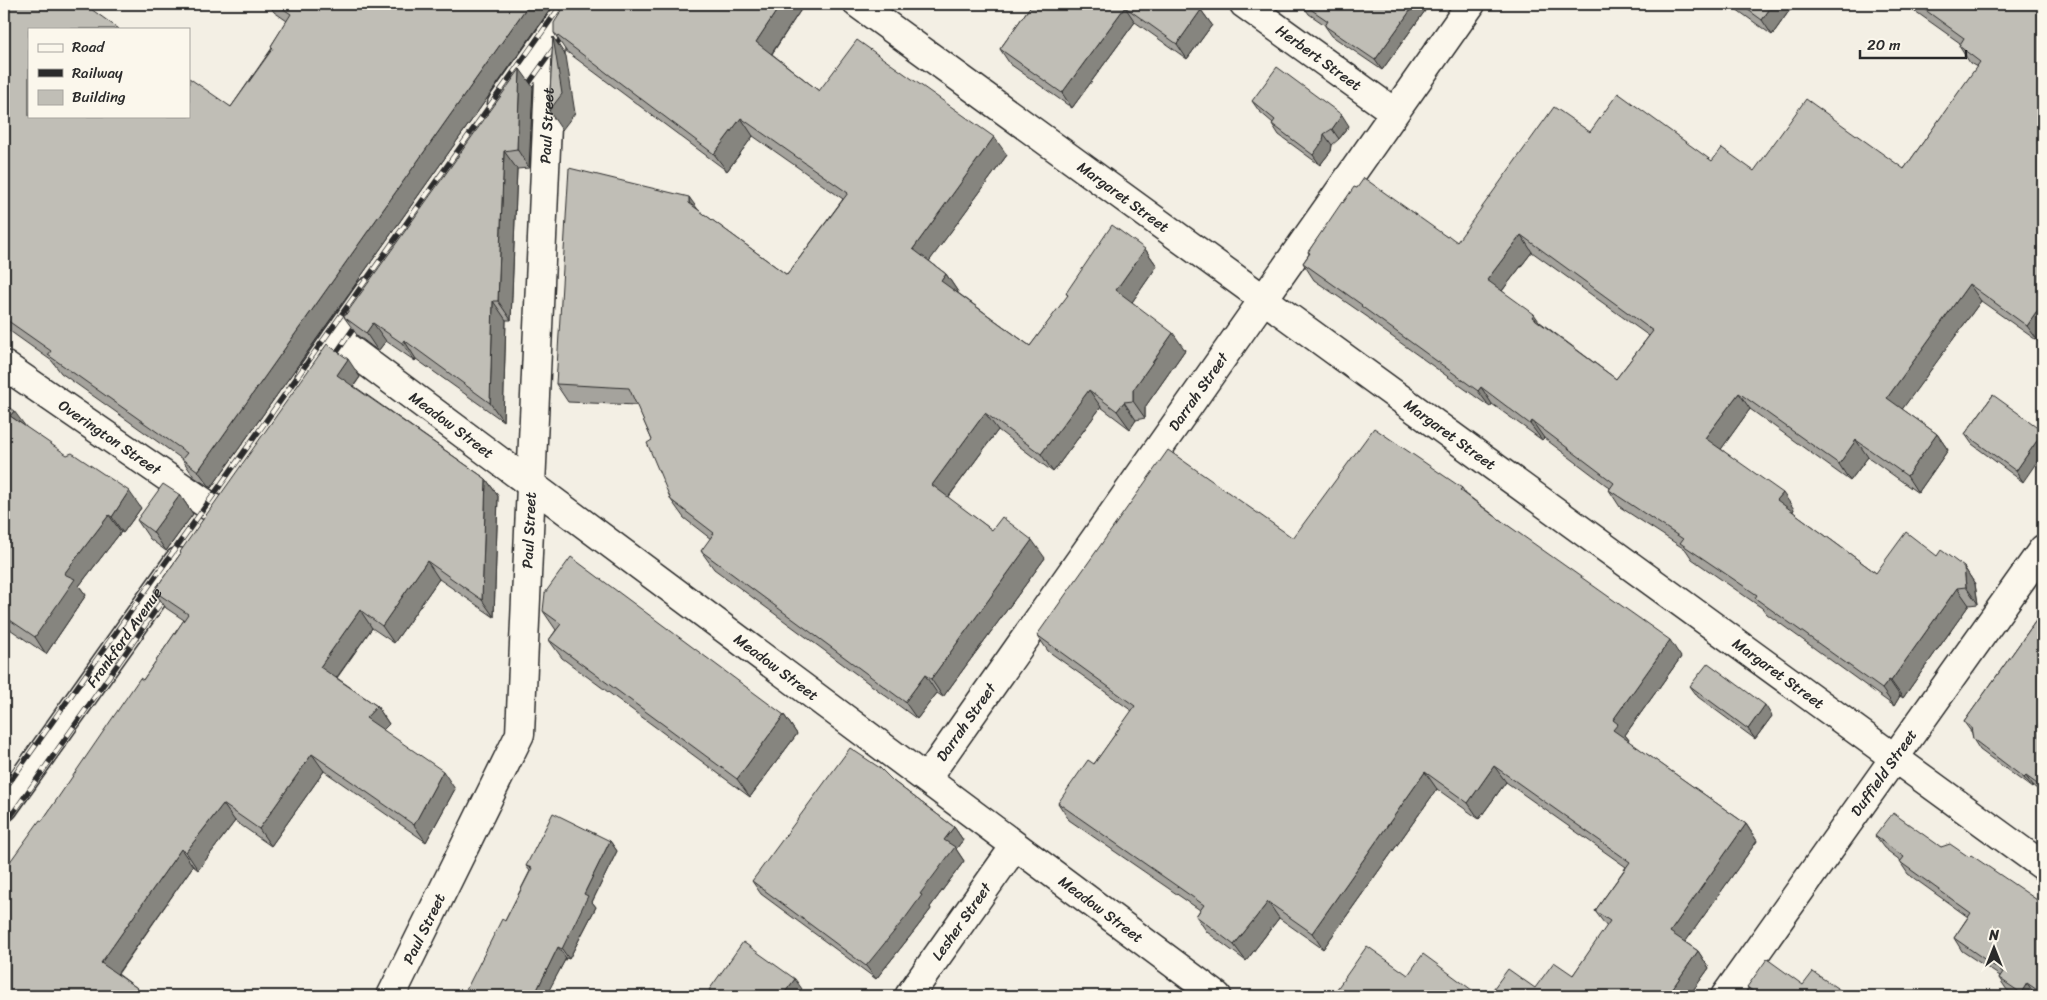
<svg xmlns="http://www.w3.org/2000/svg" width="2047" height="1000" font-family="Sriracha,sans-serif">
  <rect width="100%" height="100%" fill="#f3efe4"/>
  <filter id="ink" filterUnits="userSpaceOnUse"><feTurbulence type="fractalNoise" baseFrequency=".02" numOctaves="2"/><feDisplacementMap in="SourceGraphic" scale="10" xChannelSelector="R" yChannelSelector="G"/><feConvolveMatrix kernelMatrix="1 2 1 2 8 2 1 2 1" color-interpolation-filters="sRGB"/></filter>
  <g filter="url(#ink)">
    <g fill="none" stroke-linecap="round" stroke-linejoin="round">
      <defs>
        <g id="street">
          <path id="s1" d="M1244 4 1394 112"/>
          <path id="s2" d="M336 339 1217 996"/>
          <path id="s3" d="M4 365 215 510"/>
          <path id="s4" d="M927 778 1471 4"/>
          <path id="s5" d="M391 996 520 734 551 35"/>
          <path id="s6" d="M909 996 1015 846"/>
          <path id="s7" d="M1725 996 2043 549"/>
        </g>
        <g id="secondary">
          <path id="s8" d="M858 4 2043 866"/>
          <path d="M502 104 573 4"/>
          <path d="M310 376 370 291"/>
          <path id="s9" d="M4 807 178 562"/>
        </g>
      </defs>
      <use href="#street" stroke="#2b2b2b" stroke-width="31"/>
      <use href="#secondary" stroke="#2b2b2b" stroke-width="31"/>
      <use href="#street" stroke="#fbf7ec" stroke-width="28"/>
      <use href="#secondary" stroke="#fbf7ec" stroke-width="28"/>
      <defs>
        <path id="rail" d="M522 93 567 30
          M330 362 360 319
          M4 790 562 4
          M4 826 169 591"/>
      </defs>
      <use href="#rail" stroke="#2b2b2b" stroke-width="5.5"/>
      <use href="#rail" stroke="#fbf7ec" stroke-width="4" stroke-dasharray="11" stroke-linecap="butt"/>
    </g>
    <path fill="#a5a39d" stroke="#2b2b2b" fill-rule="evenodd" d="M4 4 231 107 272 48 271 46 287 21 274 12 269 4H554L211 488 194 477 182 459 61 373 52 361 7 329 4 325Z
      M1032 4 1201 10 1212 25 1187 59 1135 22 1072 108 1010 64 1000 49Z
      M1302 4H1430L1382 70 1332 36 1325 26V25L1309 14Z
      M1729 4H1794L1772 35Z
      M1905 4H2043V336L2039 342 1981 301 1902 409 1937 434 1948 450 1918 493 1868 457 1850 481 1750 409 1721 449 1794 509 1793 512 1876 573 1937 556 1964 567 1975 584 1978 604 1969 605 1903 698 1900 696 1894 706 1767 614 1762 608 1692 559 1686 550 1620 507 1609 490 1610 488 1544 438 1542 440 1492 404 1490 407 1373 323 1369 318 1314 280 1303 263 1309 254 1308 252 1343 203 1357 188 1447 237 1457 242 1590 132 1754 171 1904 169 1977 67 1970 63 1959 46 1960 43ZM1532 252 1649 336 1616 379 1540 322 1502 291Z
      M802 8 772 54 819 91 1007 155 929 261 946 274 958 292V293L1030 346 1068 296 1066 293 1145 249 1157 266 1132 302 1185 350 1145 407V418L1136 420 1130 429 1101 407 1053 472 998 430 948 498 992 530 1045 558 943 697 937 693 917 719 714 569 701 551 711 539 684 518 671 500 652 440 637 405 568 402 556 384 697 209 787 275 843 199 753 136 727 171 566 51 554 33Z
      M533 87 529 168 517 169 511 320H506L503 421 416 359 415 361 386 341 378 351 357 335 344 317Z
      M1252 101 1349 126 1339 139 1332 145 1331 151 1320 165 1279 135 1272 124 1273 123 1259 111Z
      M360 377 354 386 486 479 498 496 494 617 439 579 394 643 372 628 337 678 377 706 389 724 383 730 455 789 426 842 324 771 271 846 235 821 198 870 193 866 118 974 137 988 143 996H4L42 821 143 680 184 620 166 608 154 591 181 553 180 552Z
      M1993 395 2023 482 1972 444 1965 434Z
      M4 404 25 427 141 508 123 533 121 532 79 586 86 595 46 654 4 625Z
      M1462 488 1466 494 1681 657 1625 735 1629 740 1628 741 1746 824 1757 841 1685 942 1698 951 1709 968 1689 996H1488L1535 988 1573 975 1607 927 1595 911 1626 867 1506 782 1479 819 1437 789 1323 949 1279 918 1246 961 1207 932 1196 916 1200 910 1069 820 1058 803 1094 764 1132 711 1048 651 1037 635 1293 538Z
      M180 495 193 514 166 551 150 539 137 520Z
      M2043 606V793L2033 786 2032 788 1980 750 1973 739 1972 733 1964 722 2040 615Z
      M543 611 784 715 797 734 750 797 562 658 549 640 556 630Z
      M1690 686 1772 716 1755 739 1698 697Z
      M893 781 954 827 963 840 956 849 964 861 930 907 931 909 915 930 876 979 761 894 752 881Z
      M1875 836 1941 847 1969 857 2043 904V996H2016L2007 990 1999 978 2000 976 1962 951 1954 938 1968 917 1908 874 1900 862 1901 861 1884 848Z
      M610 841 617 851 592 902 596 907 569 959 566 958 552 984 505 921 530 871 526 866Z
      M1803 985 1849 996H1754L1747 987Z"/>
    <path fill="#86857f" stroke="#2b2b2b" d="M529 4H554L211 488 198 471Z
      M781 4H799L802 8 768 59 756 42Z
      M1415 4H1430L1382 70 1375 60Z
      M1773 4H1794L1772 35 1762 20Z
      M1125 7 1135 22 1072 108 1062 93Z
      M1201 10 1212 25 1187 59 1177 44Z
      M553 37 566 56 575 113 562 130 549 111Z
      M520 69 533 87 529 168 517 149Z
      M1342 115 1349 126 1339 139 1332 129Z
      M741 118 753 136 727 171 714 154Z
      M1324 134 1332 145 1331 151 1320 165 1313 155Z
      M994 137 1007 155 925 267 913 249Z
      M504 151 517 169 511 320 498 301Z
      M689 197 702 215 689 203Z
      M1521 235 1532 252 1498 296 1487 280Z
      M1145 249 1157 266 1128 308 1116 290Z
      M946 274 958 292 953 298 941 281Z
      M1969 284 1981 301 1898 415 1887 398Z
      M493 301 506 320 503 421 490 403Z
      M2043 303V336L2039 342 2027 326Z
      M1534 314 1546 331 1532 317Z
      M373 323 386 341 378 351 366 333Z
      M1173 333 1185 350 1145 407V418L1133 401V390Z
      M404 340 416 359 415 361 402 343Z
      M348 359 360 377 349 392 337 375Z
      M1481 387 1492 404 1490 407 1478 391Z
      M1089 390 1101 407 1053 472 1041 454Z
      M1739 393 1750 409 1717 455 1705 438Z
      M1124 402 1136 420 1130 429 1117 411Z
      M14 411 26 427 10 416Z
      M985 413 998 430 944 503 932 485Z
      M1532 421 1544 438 1542 440 1530 424Z
      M2043 432V453L2023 482 2016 471Z
      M1937 434 1948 450 1918 493 1907 476Z
      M1856 440 1868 457 1850 481 1839 464Z
      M486 479 498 496 494 617 482 600Z
      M129 491 141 508 123 533 112 517Z
      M1783 493 1794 509 1789 517 1777 500Z
      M180 495 193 514 166 551 153 532Z
      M109 515 121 532 79 586 86 595 46 654 35 637 64 574Z
      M1032 540 1045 558 943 697 931 679Z
      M427 561 439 579 394 643 382 626Z
      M1964 567 1975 584 1978 604 1966 587Z
      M1957 588 1969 605 1903 698 1891 681Z
      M360 610 372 628 332 684 320 667Z
      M1670 640 1681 657 1625 735 1629 740 1624 746 1613 730V720Z
      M925 675 937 693 917 719 905 702Z
      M1889 680 1900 696 1894 706 1882 689Z
      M1765 705 1772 716 1755 739 1748 729Z
      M377 706 389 724 378 735 366 718Z
      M784 715 797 734 750 797 737 779Z
      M312 754 324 771 271 846 259 829Z
      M1494 766 1506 782 1479 819 1468 803Z
      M443 771 455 789 426 842 414 825Z
      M1425 772 1437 789 1323 949 1312 933Z
      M2026 776 2033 786 2032 788 2024 778Z
      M223 804 235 821 198 870 186 852Z
      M1746 824 1757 841 1681 948 1670 932Z
      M954 827 963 840 956 849 964 861 930 907 931 909 915 930 876 979 866 966 944 840Z
      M610 841 617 851 592 902 596 907 569 959 562 949 584 894Z
      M181 849 193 866 113 980 101 963Z
      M1268 902 1279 918 1246 961 1234 945Z
      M558 947 566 958 546 996H534Z
      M1698 951 1709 968 1689 996H1669L1668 995Z
      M795 979 802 989 797 996H782Z
      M2027 983 2036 996H2023L2021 993Z
      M137 988 143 996H131Z
      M1663 992 1667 996H1660Z"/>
    <path fill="#c0beb6" stroke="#2b2b2b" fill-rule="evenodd" d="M4 4H84L119 29H29V116H189V78L231 107 273 48 271 46 291 14 276 4H529L198 471 182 459 187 453 48 355 51 351 4 318Z
      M566 4H781L756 42 819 91 857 40 994 137 913 249 946 274 941 281 1030 346 1068 295 1066 293 1112 225 1145 249 1116 290 1173 333 1133 390V401L1124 402 1117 411 1089 390 1041 454 985 413 932 485 992 530 1002 517 1032 540 931 679 925 675 905 702 701 551 714 533 671 500 647 443 652 440 629 388 556 384 569 168 689 197V203L787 275 848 193 741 118 714 154 554 33V23Z
      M1032 4H1193L1201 10 1177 44 1125 7 1062 93 1000 49Z
      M1303 4H1415L1375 60 1325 26 1328 21Z
      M1740 4H1773L1762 20Z
      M1917 4H2043V303L2027 326 1969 284 1887 398 1937 434 1907 476 1856 440 1839 464 1739 393 1705 438 1783 493 1777 500 1876 573 1906 532 1937 556 1941 550 1964 567 1966 587 1957 588 1891 681 1889 680 1882 689 1755 598 1757 595 1680 543 1683 539 1609 490 1614 483 1532 421 1530 424 1481 387 1478 391 1361 306 1362 305 1303 263 1310 253 1308 252 1342 202 1343 203 1354 187 1357 188 1364 178 1447 237 1449 236 1457 242 1554 107 1590 132 1618 93 1712 161 1722 148 1754 171 1806 99 1904 169 1980 62 1959 46 1964 38ZM1521 235 1653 331 1616 379 1532 317 1534 314 1487 280Z
      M553 37 562 94 549 111Z
      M1277 67 1342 115 1332 129 1324 134 1323 141 1313 155 1272 124 1275 120 1252 101Z
      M520 69 517 149 504 151 498 301H493L490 403 404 340 402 343 373 323 366 333 344 317Z
      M327 344 348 359 337 375 486 479 482 600 427 561 382 626 360 610 320 667 377 706 366 718 443 771 414 825 312 754 259 829 223 804 186 852 181 849 101 963 137 988 131 996H4V870L40 820 42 821 140 678 143 680 188 614 154 591 181 553 180 552Z
      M1993 395 2043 431V432L2016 471 1965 434Z
      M4 404 14 411 10 416 67 455 72 453 129 491 112 517 109 515 64 574 75 579 35 637 4 616Z
      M1374 428 1462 488 1460 490 1489 512 1670 640 1613 720 1618 724 1613 730 1746 824 1670 932 1698 951 1668 995 1663 992 1660 996H1488L1508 969 1535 988 1554 962 1573 975 1610 921 1595 911 1630 862 1494 766 1468 803 1425 772 1312 933 1268 902 1234 945 1196 916 1204 905 1058 803 1088 760 1094 764 1135 706 1037 635 1168 450 1293 538Z
      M163 484 180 495 153 532 137 520Z
      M571 557 784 715 737 779 549 640 561 624 543 611 545 593Z
      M2043 606V738L2041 742 2043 743V788L2026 776 2024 778 1973 739 1971 727 1964 722 2040 615Z
      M1708 663 1765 705 1748 729 1690 686Z
      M850 748 880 768 893 781 954 827 944 840 955 847 920 894 922 895 906 917 866 966 752 881Z
      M553 813 610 841 584 894 588 896 562 949 558 947 534 996H463L502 919 505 921 532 868 526 866Z
      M1893 813 1941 847 1950 844 1969 857 1971 855 2043 904V994L2027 983 2021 993 1999 978 2003 972 1954 938 1971 913 1900 862 1904 857 1875 836Z
      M743 942 795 979 782 996H711L713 993 709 990Z
      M1367 946 1408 975 1423 954 1480 996H1332Z
      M1767 959 1803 985 1813 972 1849 996H1760L1747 987Z"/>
  </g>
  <g text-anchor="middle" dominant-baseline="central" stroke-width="4" stroke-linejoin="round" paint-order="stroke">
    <g font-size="15" fill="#2b2b2b" stroke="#fbf7ec">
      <text stroke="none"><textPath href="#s1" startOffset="92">Herbert Street</textPath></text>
      <text stroke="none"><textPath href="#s5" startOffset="901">Paul Street</textPath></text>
      <text stroke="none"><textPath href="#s8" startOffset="328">Margaret Street</textPath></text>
      <text stroke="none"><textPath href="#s4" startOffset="472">Darrah Street</textPath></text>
      <text stroke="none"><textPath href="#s2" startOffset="144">Meadow Street</textPath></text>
      <text stroke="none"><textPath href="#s8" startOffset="732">Margaret Street</textPath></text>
      <text stroke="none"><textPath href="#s3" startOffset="128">Overington Street</textPath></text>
      <text stroke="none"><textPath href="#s5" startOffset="496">Paul Street</textPath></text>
      <text stroke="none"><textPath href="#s9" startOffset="208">Frankford Avenue</textPath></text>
      <text stroke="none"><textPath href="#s2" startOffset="549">Meadow Street</textPath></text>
      <text stroke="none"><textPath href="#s8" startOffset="1138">Margaret Street</textPath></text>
      <text stroke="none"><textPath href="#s4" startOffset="68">Darrah Street</textPath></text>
      <text stroke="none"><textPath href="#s7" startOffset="274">Duffield Street</textPath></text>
      <text stroke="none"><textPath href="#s2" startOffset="954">Meadow Street</textPath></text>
      <text stroke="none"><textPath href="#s6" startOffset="91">Lesher Street</textPath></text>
      <text stroke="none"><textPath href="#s5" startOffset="75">Paul Street</textPath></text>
    </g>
  </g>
  <rect width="2047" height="1000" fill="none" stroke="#fbf7ec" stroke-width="20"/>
  <rect x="10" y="10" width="2027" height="980" fill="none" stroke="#2b2b2b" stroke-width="2" filter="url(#ink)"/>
  <rect x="28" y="28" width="162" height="90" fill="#fbf7ec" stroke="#a8a59f"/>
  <rect x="38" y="44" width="25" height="8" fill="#fbf7ec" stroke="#a8a59f"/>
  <text x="72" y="52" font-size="15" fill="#2b2b2b">Road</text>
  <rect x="38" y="69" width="25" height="8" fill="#2b2b2b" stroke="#a8a59f"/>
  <text x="72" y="78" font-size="15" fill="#2b2b2b">Railway</text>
  <rect x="38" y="90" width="25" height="15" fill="#c0beb6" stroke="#a8a59f"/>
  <text x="72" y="102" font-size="15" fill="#2b2b2b">Building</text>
  <g transform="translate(1994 948)" stroke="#fbf7ec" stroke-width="4" paint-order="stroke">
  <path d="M0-4L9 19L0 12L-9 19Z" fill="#2b2b2b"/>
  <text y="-8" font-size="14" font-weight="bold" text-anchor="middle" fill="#2b2b2b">N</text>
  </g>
  <path d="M1860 50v8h106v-8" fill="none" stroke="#2b2b2b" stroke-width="2.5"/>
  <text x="1867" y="50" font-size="15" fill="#2b2b2b" stroke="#fbf7ec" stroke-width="4" paint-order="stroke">20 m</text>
</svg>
